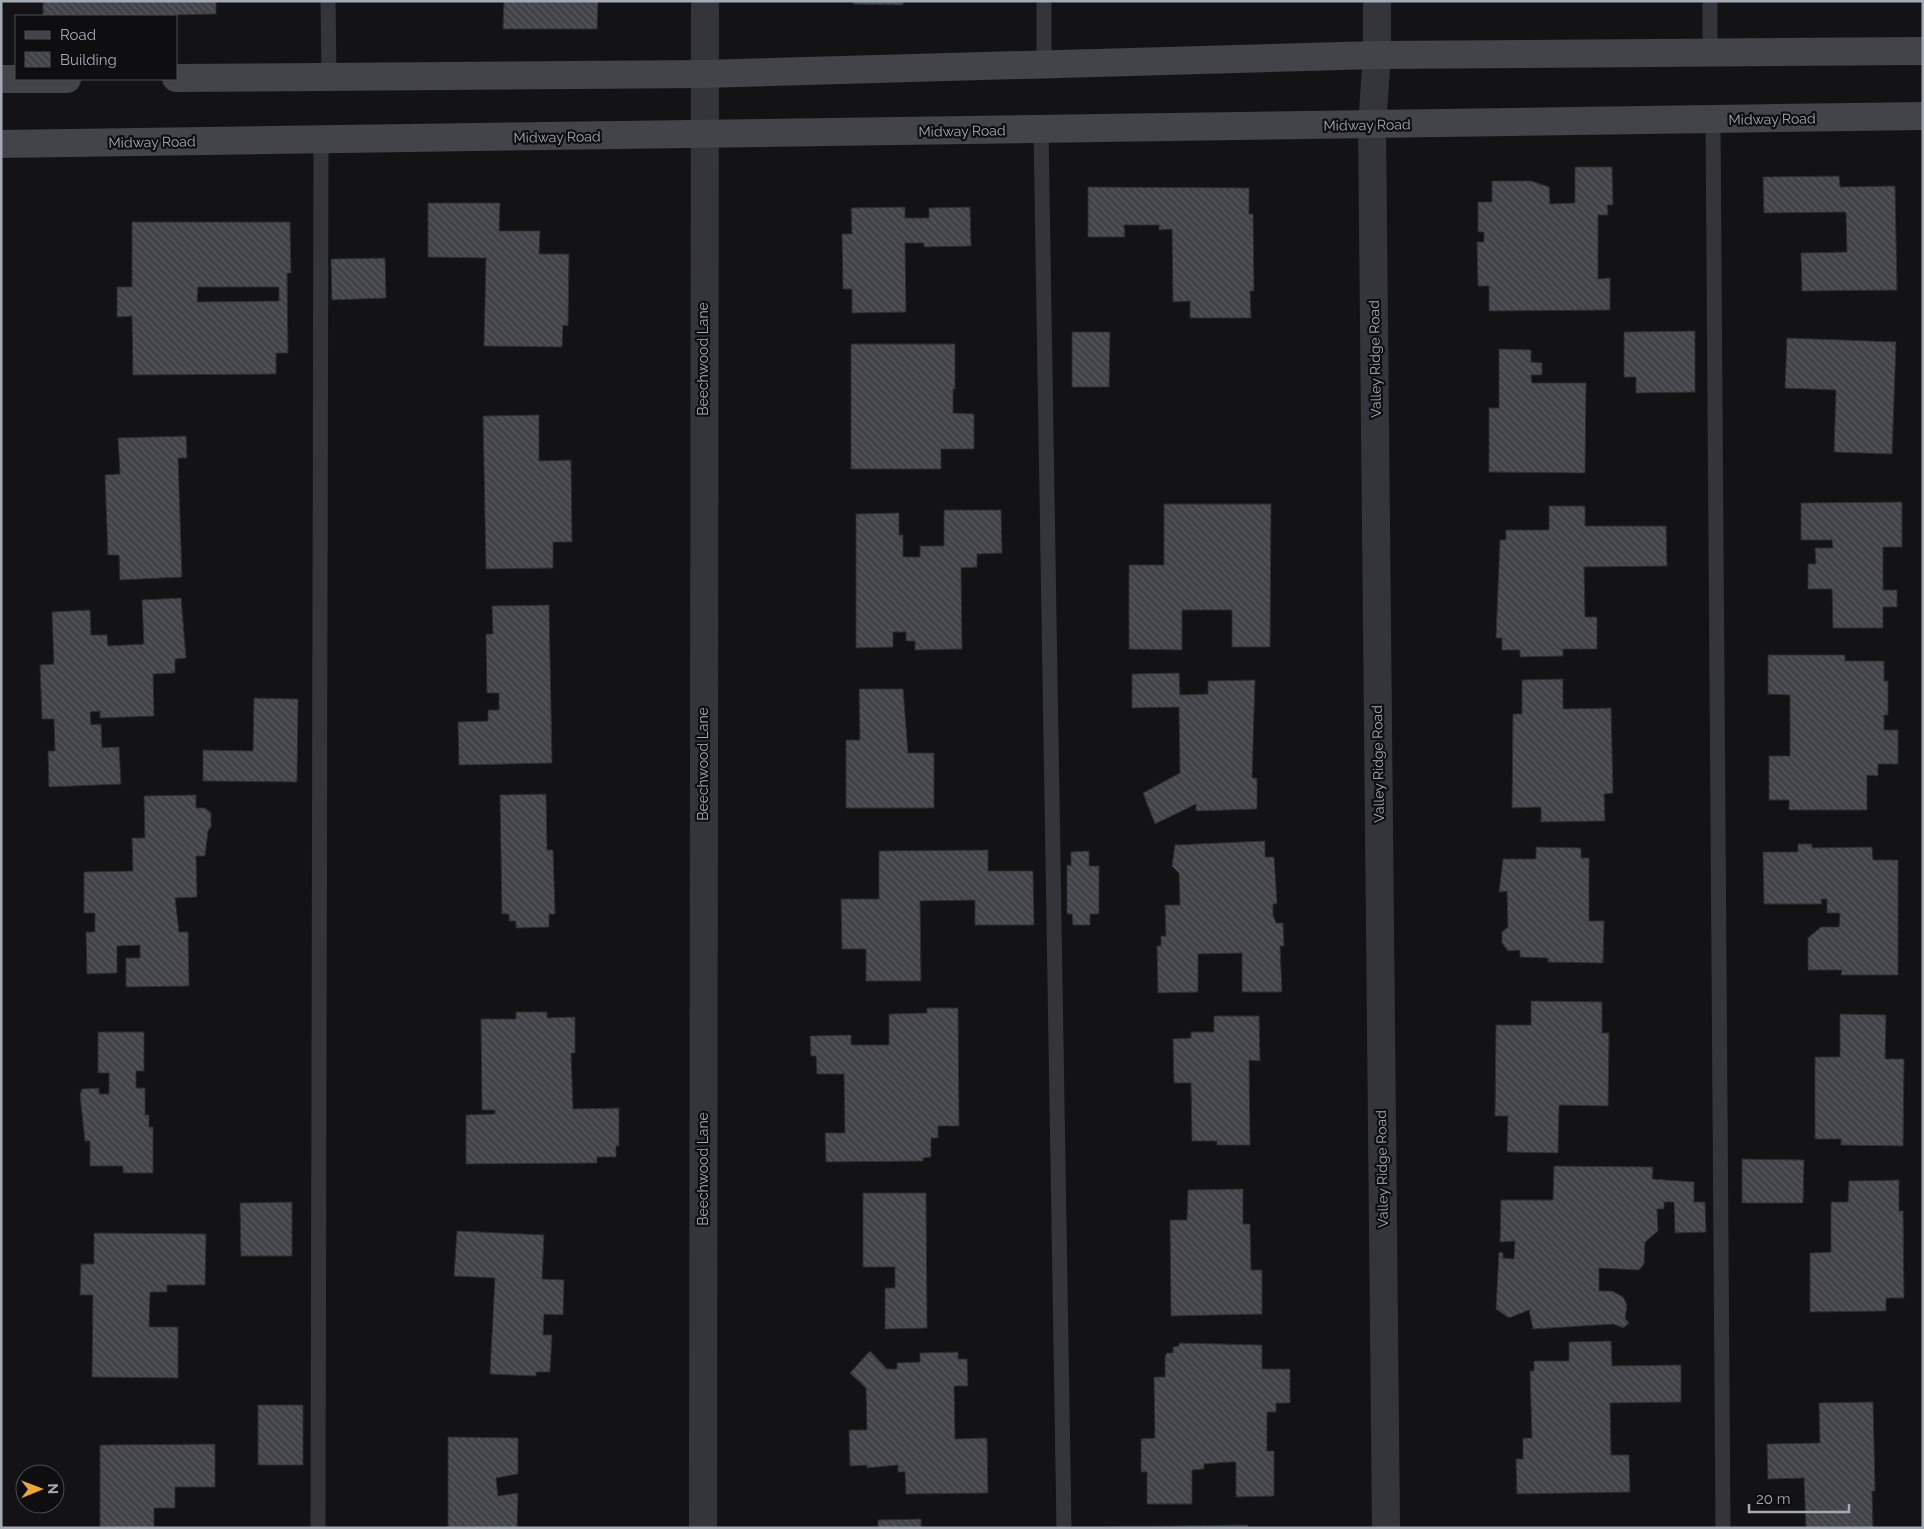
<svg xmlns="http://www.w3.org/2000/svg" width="1924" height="1529" font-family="Raleway,sans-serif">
  <defs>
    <pattern id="building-back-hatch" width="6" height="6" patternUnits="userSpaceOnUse" patternTransform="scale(1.25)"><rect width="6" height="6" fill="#424348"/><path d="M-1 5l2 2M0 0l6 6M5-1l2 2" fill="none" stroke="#5a5b60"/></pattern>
  </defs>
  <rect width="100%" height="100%" fill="#131315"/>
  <path fill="url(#building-back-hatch)" stroke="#2d2d31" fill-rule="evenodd" d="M43 1H216V14L173 15V16H43Z
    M504 1H598L597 29H503Z
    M853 1H903V5L853 4Z
    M1575 167H1612L1613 205H1607L1608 215H1598V279L1610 278V310L1489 311V286H1478L1477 242H1484V232H1478V202H1492V181H1531L1549 187 1550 204 1575 203Z
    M1839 176 1840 187 1895 186 1897 290 1802 291 1801 253 1847 252 1846 212 1764 213 1763 177Z
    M1088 187 1249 188V214H1253L1254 291H1250L1251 318H1190V301L1173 302 1172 229 1159 230V225H1124L1125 237H1088Z
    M428 203H500L499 231H540L539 254H569L568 326 563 325 562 347 484 346 486 258 428 257Z
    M905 207V218H929V208L970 207 971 246 924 247V243H905L906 312 852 313V289H843L842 234H852L851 208Z
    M132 222H290L291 273H287L288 353H276V374L133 375 132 316 117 317V287H132ZM198 287H279V301L197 302Z
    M385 258 386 298 332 300 331 259Z
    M1695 331V392L1636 393V377H1624V332Z
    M1072 332H1110L1109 387H1072Z
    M1787 338 1896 342 1892 454 1834 452 1836 390 1785 388Z
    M851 344H955V389H953V413L974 414V449H941V469H851Z
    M1499 349 1531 350V362L1542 363V375H1531L1532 383H1586L1585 473 1489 472V408H1499Z
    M539 415V461L571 460 572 542H553V568L486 569 483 416Z
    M186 436 187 458H178L182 577 120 580 119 555H108L105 475 120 474 118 438Z
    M1902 502V547H1883V590H1897V607H1883V628H1833L1832 589H1808V564H1816L1815 548H1833L1832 540H1801V503Z
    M1164 504H1271L1270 647H1232V610H1182V650L1129 649V565H1164Z
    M1549 506H1585V526H1666L1667 566 1584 567 1585 617H1597V649H1563V656L1520 657V650H1502V638H1496L1500 540H1506V530H1549Z
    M944 510H1001L1002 553 977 554V567L961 568 962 649 915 650V641H906V632H893V647L856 648V514L899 513V535H903V557H920V546H944Z
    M181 598 186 658 175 659V673L153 674 154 716 100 718V711L90 712 91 725 101 724 102 748 119 747 121 784 49 787 48 751H55L54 719H42L40 665 54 664 52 612 90 610 91 635H107L108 646 144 644 142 600Z
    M549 605 552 763 459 765 458 722 488 721V710H499V693H487L486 634H493L492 606Z
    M1768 655H1845V661H1884V681H1888V715H1884V730H1898V764H1878V776L1867 775V810H1789V800H1769V756H1790V695L1768 694Z
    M1179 673 1180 695 1208 694V681L1255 680 1252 778H1257V809L1196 811V804L1155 824 1143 793 1180 773 1179 707 1132 708V674Z
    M1563 679V709L1611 708 1613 793 1604 794 1605 821 1541 822V807L1512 808 1513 714H1522V680Z
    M859 689H903L908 753H934V808H846V740H860Z
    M254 698 298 699 297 782 203 781V750L253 751Z
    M546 794 547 850H553L555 914H549V927L516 928V921H509V914H502L500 795Z
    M196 795V808H205L211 813V827L208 831 205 856H196L197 897 175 898 179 932H188L189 986 126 987V958H140V945L117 946V973L87 974 86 932H95V913H84V872L133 871 132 838H145L144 796Z
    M1265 841V857H1274L1277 904H1273V915L1276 923H1283L1284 946H1280L1282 992H1242V953L1198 954V992L1158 993 1157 946H1161V936H1166L1165 905H1180L1179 873 1172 866 1175 845Z
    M1798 844H1812V848L1872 847 1873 860H1898V975H1841L1842 970H1808V938L1821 927H1839L1840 913H1827V899H1821L1822 904H1764L1763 852H1798Z
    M1536 847 1581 848V858H1589V921H1604L1603 963 1548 962V958L1520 957V950L1508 951 1502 943V932L1508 927 1507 891 1499 892 1503 859H1536Z
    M988 850V871H1033L1034 925H975V900L920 901 921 981H866V949H842L841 899H879V851Z
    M1089 851V866H1099V914H1090V925H1073L1072 914H1067V865L1071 866V852Z
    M1531 1001 1602 1002V1033H1609L1608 1106 1559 1105 1558 1153 1507 1152 1508 1116H1495L1496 1025H1531Z
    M927 1008H958L959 1126H938V1138H931V1157L923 1158V1161L826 1162 825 1133H845L844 1074H817L816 1056H811L810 1036 851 1035V1045H889V1014L927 1013Z
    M516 1012H547V1018L575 1017V1053H571L573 1109 619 1108V1146H616V1157H597V1163L466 1164V1115L495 1114V1110H482L481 1019H516Z
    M1840 1014 1886 1015 1885 1059H1904L1903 1146 1841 1145V1139H1815V1057H1840Z
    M1214 1016H1259L1260 1061 1249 1060 1250 1145H1217V1141H1192L1191 1083H1174L1173 1039 1191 1038V1032H1214Z
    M98 1032H144V1071H136V1088H145V1115H149V1127H153V1173H123V1166H90V1141H85L80 1095 82 1089 99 1088V1094H109V1073H98Z
    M1742 1159 1804 1160 1803 1203H1742Z
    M1554 1166 1653 1167 1652 1179 1694 1182V1202H1705L1706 1232 1675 1233 1674 1202H1664V1209H1657L1658 1231 1645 1242 1644 1264 1639 1270 1599 1268V1291H1612L1623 1297 1627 1305 1625 1318 1629 1323 1623 1328 1614 1324 1533 1329 1529 1310 1509 1318 1496 1309 1499 1252 1503 1253V1258L1514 1259 1515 1241 1500 1242 1501 1200H1553Z
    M1899 1180V1211H1903L1904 1298H1886V1311L1810 1312V1253L1831 1252V1202H1848L1849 1181Z
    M1243 1189V1224H1250L1251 1270H1262V1314L1171 1316 1170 1220H1187L1188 1190Z
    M863 1193H926L927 1328 885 1329V1288H895V1267H863Z
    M292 1202V1256H241L240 1203Z
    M457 1231 544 1235 542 1279 564 1280 563 1315 544 1314 543 1335H552L550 1372H536V1376L490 1374 495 1278 454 1276Z
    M94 1233 206 1234 205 1285H167V1292H150L149 1327H178V1378L92 1377 93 1295H80L81 1264H94Z
    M1611 1341 1612 1366 1681 1365V1402L1610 1403 1611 1455H1629L1630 1492 1517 1494 1516 1459H1523V1438H1532L1530 1371H1534V1361H1569V1342Z
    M1179 1343 1262 1345V1369H1290V1403H1276V1412H1267V1451H1274V1496L1236 1497V1462H1229L1204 1464V1469L1192 1470V1504H1147V1472H1141V1439L1155 1438 1154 1377H1165V1357L1167 1353H1173V1347L1179 1346Z
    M870 1351 887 1369H897V1363L920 1362V1353L958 1352V1359H967L968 1386H954L955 1439 987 1438 988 1493 906 1494 905 1472H898V1465L867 1468V1465L850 1466 849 1430H867L866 1388 850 1373Z
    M1873 1402 1875 1491H1872L1873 1528H1806L1804 1478 1768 1479 1767 1444 1820 1443 1819 1403Z
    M258 1405H303V1465H258Z
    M448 1437 518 1438V1474L496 1478 498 1496 518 1493 517 1528H448Z
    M215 1444V1487H175V1508H154V1528H100V1445Z
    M921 1519V1528H878V1520Z
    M1248 1525V1528H1108V1527Z"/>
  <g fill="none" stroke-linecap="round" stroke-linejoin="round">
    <path stroke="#34353a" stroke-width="15" d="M328 1 329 77
      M1710 53V1
      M1044 64V1
      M1713 120 1723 1528
      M1041 130 1064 1528
      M318 1528 321 140"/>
    <path stroke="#34353a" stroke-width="28" d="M1377 1V55L1372 125 1386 1528
      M703 1528 705 1"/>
    <path stroke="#42444a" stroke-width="28" d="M176 78 703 74 1377 55 1923 51
      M1 79H67
      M1 144 1923 116"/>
  </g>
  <g text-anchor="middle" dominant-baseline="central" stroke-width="4.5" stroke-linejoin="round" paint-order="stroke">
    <g font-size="14" fill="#a5abb5" stroke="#0e0e10">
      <text transform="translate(1772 119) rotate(-1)">Midway Road</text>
      <text transform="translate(1367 125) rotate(-1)">Midway Road</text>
      <text transform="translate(962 131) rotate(-1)">Midway Road</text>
      <text transform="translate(557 137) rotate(-1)">Midway Road</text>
      <text transform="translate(152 142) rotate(-1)">Midway Road</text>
      <text transform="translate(703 359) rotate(-90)">Beechwood Lane</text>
      <text transform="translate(1375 359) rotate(-91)">Valley Ridge Road</text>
      <text transform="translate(703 764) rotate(-90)">Beechwood Lane</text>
      <text transform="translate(1378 764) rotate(-91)">Valley Ridge Road</text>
      <text transform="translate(703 1169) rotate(-90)">Beechwood Lane</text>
      <text transform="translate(1382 1169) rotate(-91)">Valley Ridge Road</text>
    </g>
  </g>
  <rect width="1924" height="1529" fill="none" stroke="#a5abb5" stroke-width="5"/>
  <rect x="15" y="15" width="162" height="65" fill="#0e0e10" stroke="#4a4d52"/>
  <rect x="25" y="31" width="25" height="8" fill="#42444a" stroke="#4a4d52"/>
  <text x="60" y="40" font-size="15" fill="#a5abb5">Road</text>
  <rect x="25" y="52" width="25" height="15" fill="url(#building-back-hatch)" stroke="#4a4d52"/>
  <text x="60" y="65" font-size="15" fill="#a5abb5">Building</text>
  <g transform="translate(40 1489) rotate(89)"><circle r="24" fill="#0e0e10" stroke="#4a4d52"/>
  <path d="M0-4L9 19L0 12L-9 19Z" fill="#eca634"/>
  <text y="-8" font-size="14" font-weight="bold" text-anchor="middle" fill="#a5abb5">N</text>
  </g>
  <path d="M1749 1504v8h100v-8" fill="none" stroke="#a5abb5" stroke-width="2.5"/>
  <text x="1756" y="1504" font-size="15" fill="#a5abb5" stroke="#0e0e10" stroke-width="4" paint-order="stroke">20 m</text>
</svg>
